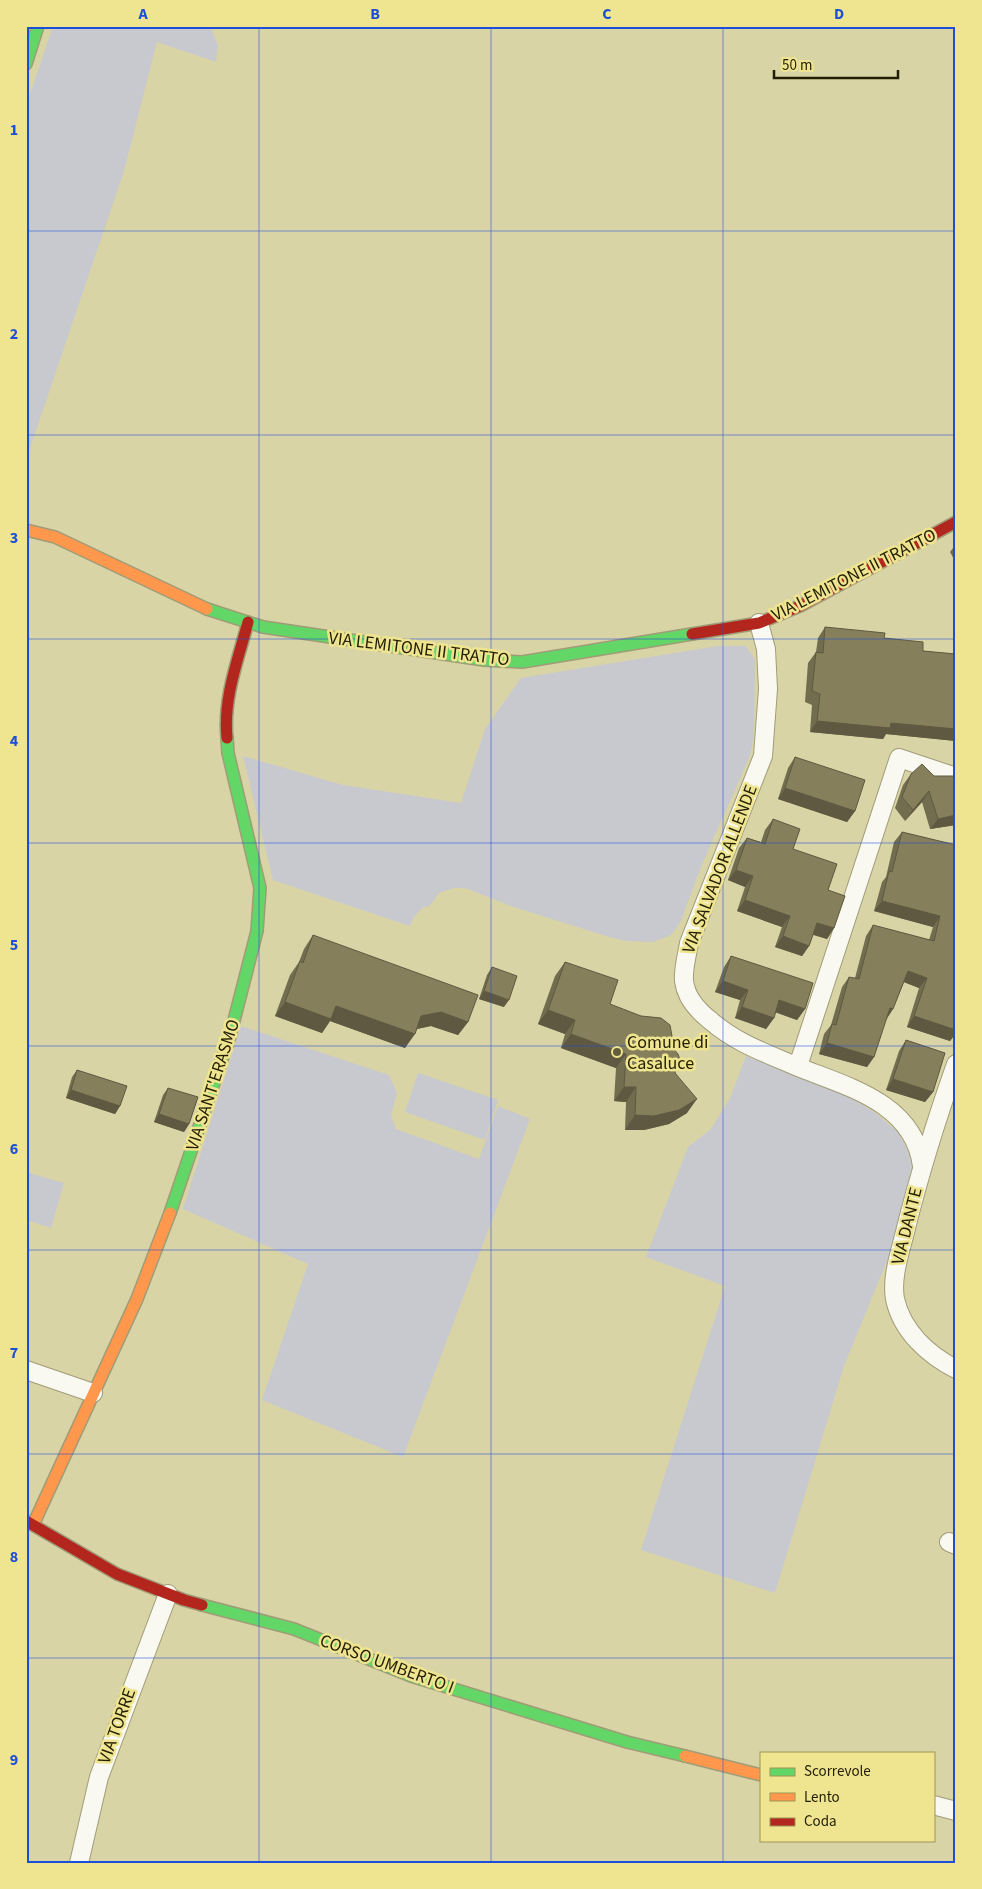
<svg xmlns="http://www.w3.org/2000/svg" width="982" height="1889" font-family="'Source Sans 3',sans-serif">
  <rect width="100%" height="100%" fill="#d9d4a6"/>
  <path fill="#c8c8cf" d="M53 26H210L218 45 216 62 157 42 124 171 26 460V106Z
    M718 646H746L755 660 754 735 750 756 703 862 680 923 671 935 653 942 627 941 609 937 514 907 465 888H454L439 893 432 903 428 907H423L414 917 410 926 273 880 243 756 343 785 461 803 485 729 521 678Z
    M241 1026 389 1075 397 1093 391 1115 396 1129 479 1159 498 1106 530 1119 403 1457 262 1400 308 1264 183 1209Z
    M746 1056 850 1097 876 1113 898 1132 908 1151 912 1166 889 1256 844 1366 775 1593 641 1550 725 1286 646 1257 688 1147 711 1129 730 1098Z
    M418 1073 498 1100 485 1140 405 1112Z
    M26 1172 64 1183 51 1228 26 1220Z"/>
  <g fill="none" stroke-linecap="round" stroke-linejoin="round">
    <defs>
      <path id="street" d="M759 623 766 649 768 689 763 756 689 943C687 956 683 968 684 981 686 998 698 1011 711 1021 736 1043 768 1054 798 1067 848 1087 914 1103 922 1166
        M956 1064C937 1118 920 1172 906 1228 901 1250 891 1276 895 1299 902 1331 928 1355 956 1369
        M798 1066 899 758 956 777
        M26 1370 93 1393
        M949 1542 956 1545
        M933 1805 956 1811
        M79 1863 99 1777 168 1594"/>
      <path id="fast" d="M26 64 38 26
        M207 609 263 627 484 660 522 662 692 634
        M170 1213 230 1036 257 931 260 888 228 753 227 738
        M202 1605 294 1629 411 1676 627 1742 685 1756"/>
      <path id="slow" d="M26 530 55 537 207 609
        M33 1525 137 1299 170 1213
        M685 1756 761 1775"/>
      <path id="jam" d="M692 634 759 623 800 606 956 522
        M227 738C223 698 238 660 248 622
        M26 1521 117 1574 184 1600 202 1605"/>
    </defs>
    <use href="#street" stroke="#a09c77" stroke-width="20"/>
    <use href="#fast" stroke="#a09c77" stroke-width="14"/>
    <use href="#slow" stroke="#a09c77" stroke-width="14"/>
    <use href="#jam" stroke="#a09c77" stroke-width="14"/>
    <use href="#street" stroke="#f9f9f2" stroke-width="18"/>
    <use href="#fast" stroke="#63d668" stroke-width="11"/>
    <use href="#slow" stroke="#ff974d" stroke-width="11"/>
    <use href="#jam" stroke="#b3261e" stroke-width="11"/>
  </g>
  <path fill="#736d4f" d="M956 544V563L950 552Z
    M825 627 884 638 923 651 956 654V741L886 734 883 739 810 732 812 705 805 702 808 663 816 652 818 638Z
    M795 757 855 811 847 822 778 799 788 768Z
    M911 774 934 776H956V825L930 829 922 802 905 821 895 808 903 785Z
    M773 819 793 849 828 890 834 928 827 939 813 935 809 946 802 956 775 947 782 927 737 911 745 887 728 880 739 848 747 838 761 842 765 830Z
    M902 832 956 845V1033L950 1041 907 1027 919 988 904 982 893 1009 886 1019 874 1057 867 1067 819 1054 824 1034 831 1025 842 987 849 977 855 978 866 936 873 925 929 940 933 927 874 911 882 882 886 877 894 842Z
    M313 935 468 1022 458 1035 431 1026 417 1029 405 1048 330 1021 322 1033 275 1016 290 975 299 962 304 949Z
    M731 956 805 1009 797 1020 775 1012 774 1018 766 1029 735 1018 740 1000 715 992 724 967Z
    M565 962 610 1004 669 1044 675 1073 687 1113 669 1124 644 1130H625L626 1102 614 1101 616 1068 561 1048 565 1034 538 1024 555 976Z
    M492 967 504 1007 479 999 487 975Z
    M906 1040 933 1092 925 1102 886 1090 899 1051Z
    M77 1070 120 1106 115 1114 66 1098 72 1077Z
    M168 1088 189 1124 184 1132 154 1122 163 1095Z"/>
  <path fill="#5e5940" d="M817 721 891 723 956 729V741L886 734 883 739 810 732Z
    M785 788 855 811 847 822 778 799Z
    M929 791 922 802 905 821 913 810Z
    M956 815V825L930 829 938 819Z
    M736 870 753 876 745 887 728 880Z
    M745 900 790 916 782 927 737 911Z
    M882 901 940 916 933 927 874 911Z
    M817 923 834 928 827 939 809 933Z
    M783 936 809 946 802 956 775 947Z
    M908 971 927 978 919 988 901 981Z
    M723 981 748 990 740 1000 715 992Z
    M484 991 509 1000 504 1007 479 999Z
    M779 1000 805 1009 797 1020 772 1011Z
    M285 1002 336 1006 415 1034 405 1048 330 1021 322 1033 275 1016Z
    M742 1007 774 1018 766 1029 735 1018Z
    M890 1008 893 1009 886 1020Z
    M548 1010 575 1020 565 1034 538 1024Z
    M441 1012 468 1022 458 1035 431 1026 412 1030 421 1016Z
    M914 1016 956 1030V1033L950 1041 907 1027Z
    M571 1034 626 1054 616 1068 561 1048Z
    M827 1043 874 1057 867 1067 819 1054Z
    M893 1079 933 1092 925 1102 886 1090Z
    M624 1087H636L626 1102 614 1101Z
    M71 1090 120 1106 115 1114 66 1098Z
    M697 1099 687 1113 669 1124 644 1130H625L635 1115Z
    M159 1114 189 1124 184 1132 154 1122Z"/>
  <path fill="#867f5c" stroke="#5e5940" d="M825 627 885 633 884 638 923 642V651L956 654V729L891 723 890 728 817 721 820 694 812 691 816 652 823 653Z
    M795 757 865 780 855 811 785 788Z
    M922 764 934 776H956V815L938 819 929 791 913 810 902 797 911 774Z
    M773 819 800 829 793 849 837 864 828 890 845 896 834 928 817 923 809 946 783 936 790 916 745 900 753 876 736 870 747 838 765 844Z
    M902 832 956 845V1030L914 1016 927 978 908 971 893 1009 890 1008 874 1057 827 1043 832 1024 836 1025 849 977 859 979 873 925 934 941 940 916 882 901 889 871 892 872Z
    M313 935 478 995 468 1022 441 1012 421 1016 415 1034 336 1006 331 1019 285 1002 300 961 303 963Z
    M731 956 813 983 805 1009 779 1000 774 1018 742 1007 748 990 723 981Z
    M565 962 618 980 610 1004 641 1016 661 1018 670 1025 672 1036 669 1044 678 1054 680 1060 675 1073 697 1099 679 1110 654 1116 635 1115 636 1087H624L626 1054 571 1034 575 1020 548 1010Z
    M492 967 517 976 509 1000 484 991Z
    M906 1040 945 1053 933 1092 893 1079Z
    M77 1070 127 1086 120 1106 71 1090Z
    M168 1088 198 1097 189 1124 159 1114Z"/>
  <path fill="none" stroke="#1d4ed8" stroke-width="1" stroke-opacity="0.55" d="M259 26V1863M491 26V1863M723 26V1863M26 231H956M26 435H956M26 639H956M26 843H956M26 1046H956M26 1250H956M26 1454H956M26 1658H956"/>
  <circle fill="#635e3a" stroke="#efe590" stroke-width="2" cx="617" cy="1052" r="5"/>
  <g text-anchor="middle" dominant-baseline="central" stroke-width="5" stroke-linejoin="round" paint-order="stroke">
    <g font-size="18" fill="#231e00" stroke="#efe590">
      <text transform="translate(854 575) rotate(-27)">VIA LEMITONE II TRATTO</text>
      <text transform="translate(419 649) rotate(7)">VIA LEMITONE II TRATTO</text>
      <text transform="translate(720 869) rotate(-69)">VIA SALVADOR ALLENDE</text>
      <text transform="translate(213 1085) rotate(-72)">VIA SANT'ERASMO</text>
      <text transform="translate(907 1226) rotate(-76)">VIA DANTE</text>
      <text transform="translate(387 1664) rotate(20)">CORSO UMBERTO I</text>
      <text transform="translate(117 1726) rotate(-70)">VIA TORRE</text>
    </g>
    <g font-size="18" fill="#231e00" stroke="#efe590" text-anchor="start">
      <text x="627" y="1042">Comune di<tspan x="627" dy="21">Casaluce</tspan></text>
    </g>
  </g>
  <rect width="982" height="1889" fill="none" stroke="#efe590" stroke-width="55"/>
  <rect x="760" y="1752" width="175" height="90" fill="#efe590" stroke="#9d9556"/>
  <rect x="770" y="1768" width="25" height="8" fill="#63d668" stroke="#9d9556"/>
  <text x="804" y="1776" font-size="15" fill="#231e00">Scorrevole</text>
  <rect x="770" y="1793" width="25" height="8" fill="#ff974d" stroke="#9d9556"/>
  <text x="804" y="1802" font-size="15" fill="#231e00">Lento</text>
  <rect x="770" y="1818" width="25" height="8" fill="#b3261e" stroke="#9d9556"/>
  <text x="804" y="1826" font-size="15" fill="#231e00">Coda</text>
  <path d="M774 70v8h124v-8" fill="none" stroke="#231e00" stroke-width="2.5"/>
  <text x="782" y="70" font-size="15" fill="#231e00" stroke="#efe590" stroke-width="4" paint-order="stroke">50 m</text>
  <rect x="28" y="28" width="926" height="1834" fill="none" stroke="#1d4ed8" stroke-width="2"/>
  <g font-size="16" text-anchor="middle" font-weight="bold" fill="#1d4ed8">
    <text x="143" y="19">A</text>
    <text x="375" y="19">B</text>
    <text x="607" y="19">C</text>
    <text x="839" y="19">D</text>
    <text x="14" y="135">1</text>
    <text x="14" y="339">2</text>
    <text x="14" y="543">3</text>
    <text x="14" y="746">4</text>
    <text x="14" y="950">5</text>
    <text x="14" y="1154">6</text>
    <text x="14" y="1358">7</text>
    <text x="14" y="1562">8</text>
    <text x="14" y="1765">9</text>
  </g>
</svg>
